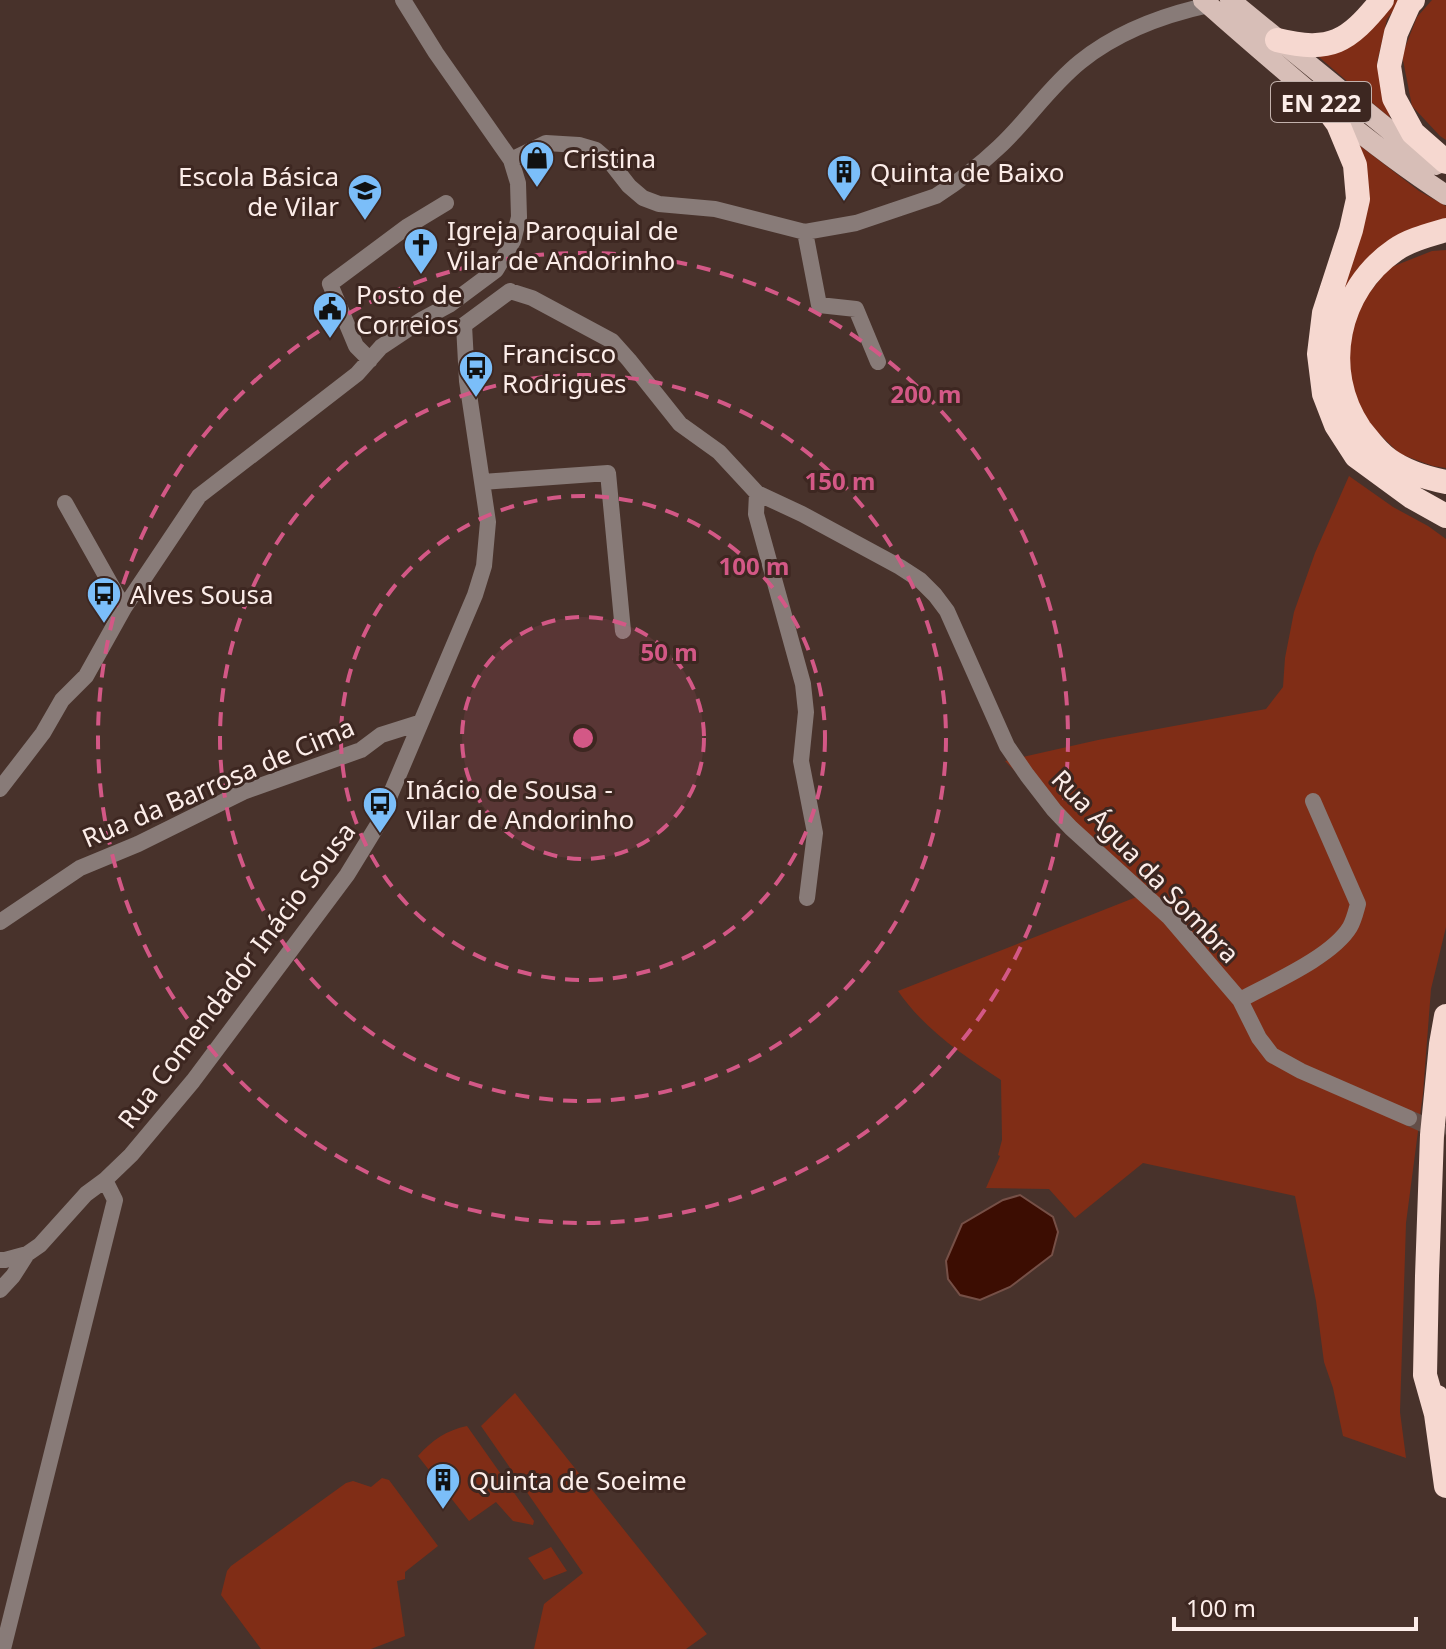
<svg xmlns="http://www.w3.org/2000/svg" width="1446" height="1649" font-family="'Noto Sans',sans-serif">
  <rect width="100%" height="100%" fill="#48322b"/>
  <path fill="#802d16" d="M1391 0H1402L1387 19 1377 63 1390 118 1312 51Z
    M1432 0H1446V140L1440 136 1412 106 1402 55 1417 17Z
    M1359 145 1419 191 1446 206V222L1342 293Z
    M1446 250V468L1433 466 1400 454 1370 425 1354 395 1347 354 1357 308 1389 268 1432 251Z
    M1349 476 1393 507 1428 526 1446 539V927L1431 989 1423 1093 1406 1223 1400 1412 1406 1458 1343 1436 1333 1388 1324 1362 1316 1301 1295 1196 1143 1163 1075 1218 1049 1189 986 1188 1000 1156 998 1155 1002 1140 1001 1080C963 1055 925 1030 898 991L1139 896 1005 761 1098 740 1266 709 1283 687 1285 658 1294 612 1315 553Z
    M515 1393 707 1634 686 1649H534L544 1604 583 1573 481 1426Z
    M467 1426 534 1521 533 1525 513 1521 496 1502 469 1521 418 1456C432 1440 447 1430 467 1426Z
    M382 1478 389 1480 438 1546 405 1572V1579L397 1581 405 1636 371 1649H261L221 1595 227 1571 231 1566 346 1483 353 1481 371 1487Z
    M551 1547 567 1571 544 1580 528 1558Z"/>
  <path fill="#3c0d02" stroke="#765047" stroke-width="2" d="M1020 1195 1053 1217 1058 1232 1052 1255 1010 1287 980 1300 960 1295 948 1279 946 1261 962 1224 1003 1200Z"/>
  <g fill="none" stroke-linecap="round" stroke-linejoin="round">
    <path stroke="#634e48" stroke-width="16" stroke-dasharray="16 8" stroke-linecap="butt" d="M1409 1118 1446 1134"/>
    <path stroke="#887b78" stroke-width="16" d="M511 160 546 143 579 145 596 150 611 163 629 186 643 198 659 204 715 209 805 232 856 223 936 196C958 182 980 165 999 147 1028 120 1049 87 1080 62 1117 32 1163 15 1209 5
      M805 232 819 305 856 309 878 362
      M510 291 532 298 612 341 629 360 680 424 719 452 757 493 802 514 900 567 920 580 935 595 947 611 1007 746 1027 775 1054 810 1071 828 1169 917 1240 1000 1259 1038 1272 1055 1301 1071 1409 1118
      M464 325 510 291
      M370 360 356 346 330 284 408 226 446 203
      M482 482 608 473 623 631
      M757 493 756 514 803 684 806 712 801 761 815 833 807 898
      M65 503 124 608
      M0 789 43 733 62 700 86 676 124 608 199 496 357 374 381 347 423 319 449 305 496 270 513 241 519 217 518 183 511 160 436 53 403 0
      M0 922 80 868 138 844 243 792 361 750 381 735 419 723
      M1240 1000C1271 983 1332 957 1350 927 1354 920 1356 911 1358 904L1313 801
      M0 1260H5L27 1254 40 1245 86 1194 105 1180 131 1155 193 1081 347 875 377 826 475 595 484 566 488 522 467 381 464 325
      M0 1290 13 1276 27 1254
      M3 1649 115 1200 105 1180"/>
    <path stroke="#d7beb7" stroke-width="20" d="M1203 0C1281 68 1359 138 1446 195
      M1230 0 1410 147 1436 165"/>
    <path stroke="#f6d8d0" stroke-width="24" d="M1413 0 1409 4 1396 33 1389 66 1394 98 1413 133 1446 162
      M1277 40C1331 53 1348 42 1382 0
      M1324 105 1338 124 1355 165 1358 199 1351 230 1324 313 1319 354 1324 394 1336 425 1356 456 1412 497 1446 516
      M1446 230C1429 235 1409 240 1395 250 1337 290 1320 370 1360 429 1369 440 1377 452 1389 460 1406 472 1426 478 1446 482
      M1437 1397 1436 1414 1446 1486
      M1436 1414 1425 1375 1427 1276 1432 1135 1441 1044 1446 1016"/>
  </g>
  <circle cx="583" cy="738" r="121" fill="#d35886" fill-opacity=".12"/>
  <g fill="none" stroke="#d35886" stroke-width="4" stroke-dasharray="14 10">
    <circle cx="583" cy="738" r="121"/>
    <circle cx="583" cy="738" r="242"/>
    <circle cx="583" cy="738" r="363"/>
    <circle cx="583" cy="738" r="485"/>
  </g>
  <defs>
    <symbol id="shop-pin" viewBox="-11 -11 22 30"><path d="M0 17L-7.5 6A9.5 9.5 0 1 1 7.5 6Z" fill="#7bbef9" stroke="#3d2721"/><path d="M-5-2.5h2.3a2.7 3.5 0 0 1 5.4 0H5L5.5 6h-11ZM-1.5-2.5h3a1.5 2.3 0 0 0-3 0Z" fill="#111"/></symbol>
    <symbol id="building-pin" viewBox="-11 -11 22 30"><path d="M0 17L-7.5 6A9.5 9.5 0 1 1 7.5 6Z" fill="#7bbef9" stroke="#3d2721"/><path d="M-4-6H4V6H1V3H-1V6H-4ZM-2.5-4.3h1.7v1.8h-1.7ZM.8-4.3h1.7v1.8H.8ZM-2.5-1h1.7V.8h-1.7ZM.8-1h1.7V.8H.8Z" fill="#111"/></symbol>
    <symbol id="school-pin" viewBox="-11 -11 22 30"><path d="M0 17L-7.5 6A9.5 9.5 0 1 1 7.5 6Z" fill="#7bbef9" stroke="#3d2721"/><path d="M0-5L7-2L0 1L-7-2ZM-4 1L0 2.5L4 1V4Q0 6-4 4Z" fill="#111"/></symbol>
    <symbol id="church-pin" viewBox="-11 -11 22 30"><path d="M0 17L-7.5 6A9.5 9.5 0 1 1 7.5 6Z" fill="#7bbef9" stroke="#3d2721"/><path d="M-1.2-6h2.4v3.5h3.3v2.4h-3.3V6h-2.4V-.1h-3.3v-2.4h3.3Z" fill="#111"/></symbol>
    <symbol id="civic-pin" viewBox="-11 -11 22 30"><path d="M0 17L-7.5 6A9.5 9.5 0 1 1 7.5 6Z" fill="#7bbef9" stroke="#3d2721"/><path d="M-.6-6.5H3V-4.5H.6V-3L4-1V1h2V6H-6V1h2V-1L-.6-3ZM-1.2 2.5V6h2.4V2.5Z" fill="#111"/></symbol>
    <symbol id="bus-pin" viewBox="-11 -11 22 30"><path d="M0 17L-7.5 6A9.5 9.5 0 1 1 7.5 6Z" fill="#7bbef9" stroke="#3d2721"/><path d="M-5-6H5V4H4V6H2V4H-2V6H-4V4H-5ZM-3.5-4V0h7V-4ZM-3.5 1.2v1.5H-2V1.2ZM2 1.2v1.5H3.5V1.2Z" fill="#111"/></symbol>
  </defs>
  <g fill-rule="evenodd">
    <use href="#shop-pin" x="517" y="138" width="40" height="54"/>
    <use href="#building-pin" x="824" y="152" width="40" height="54"/>
    <use href="#school-pin" x="345" y="171" width="40" height="54"/>
    <use href="#church-pin" x="401" y="225" width="40" height="54"/>
    <use href="#civic-pin" x="310" y="289" width="40" height="54"/>
    <use href="#bus-pin" x="456" y="348" width="40" height="54"/>
    <use href="#bus-pin" x="84" y="574" width="40" height="54"/>
    <use href="#bus-pin" x="360" y="784" width="40" height="54"/>
    <use href="#building-pin" x="423" y="1460" width="40" height="54"/>
  </g>
  <g text-anchor="middle" dominant-baseline="central" stroke-width="6" stroke-linejoin="round" paint-order="stroke">
    <rect fill="#3d2721" stroke="#c3b2ad" stroke-width="2" x="1271" y="82" width="100" height="40" rx="6"/>
    <g font-size="24" font-weight="bold" fill="#fcede9">
      <text x="1321" y="102">EN 222</text>
    </g>
    <g font-size="26" fill="#fcede9" stroke="#3d2721" text-anchor="start">
      <text x="563" y="158">Cristina</text>
      <text x="870" y="172">Quinta de Baixo</text>
      <text x="339" y="176" text-anchor="end">Escola Básica<tspan x="339" dy="30">de Vilar</tspan></text>
      <text x="447" y="230">Igreja Paroquial de<tspan x="447" dy="30">Vilar de Andorinho</tspan></text>
      <text x="356" y="294">Posto de<tspan x="356" dy="30">Correios</tspan></text>
      <text x="502" y="353">Francisco<tspan x="502" dy="30">Rodrigues</tspan></text>
      <text x="130" y="594">Alves Sousa</text>
      <text x="406" y="789">Inácio de Sousa -<tspan x="406" dy="30">Vilar de Andorinho</tspan></text>
      <text x="469" y="1480">Quinta de Soeime</text>
    </g>
    <g font-size="26" fill="#fcede9" stroke="#3d2721">
      <text transform="translate(218 782) rotate(-23)">Rua da Barrosa de Cima</text>
      <text transform="translate(1146 866) rotate(46)">Rua Água da Sombra</text>
      <text transform="translate(236 975) rotate(-53)">Rua Comendador Inácio Sousa</text>
    </g>
  </g>
  <circle cx="583" cy="738" r="12" fill="#d35886" stroke="#3d2721" stroke-width="4"/>
  <g font-size="24" text-anchor="middle" font-weight="bold" fill="#d35886" stroke="#3d2721" stroke-width="6" stroke-linejoin="round" paint-order="stroke">
    <text x="926" y="403">200 m</text>
    <text x="840" y="490">150 m</text>
    <text x="754" y="575">100 m</text>
    <text x="669" y="661">50 m</text>
  </g>
  <path d="M1174 1617v12h242v-12" fill="none" stroke="#fcede9" stroke-width="4"/>
  <text x="1186" y="1617" font-size="24" fill="#fcede9" stroke="#3d2721" stroke-width="6" paint-order="stroke">100 m</text>
</svg>
